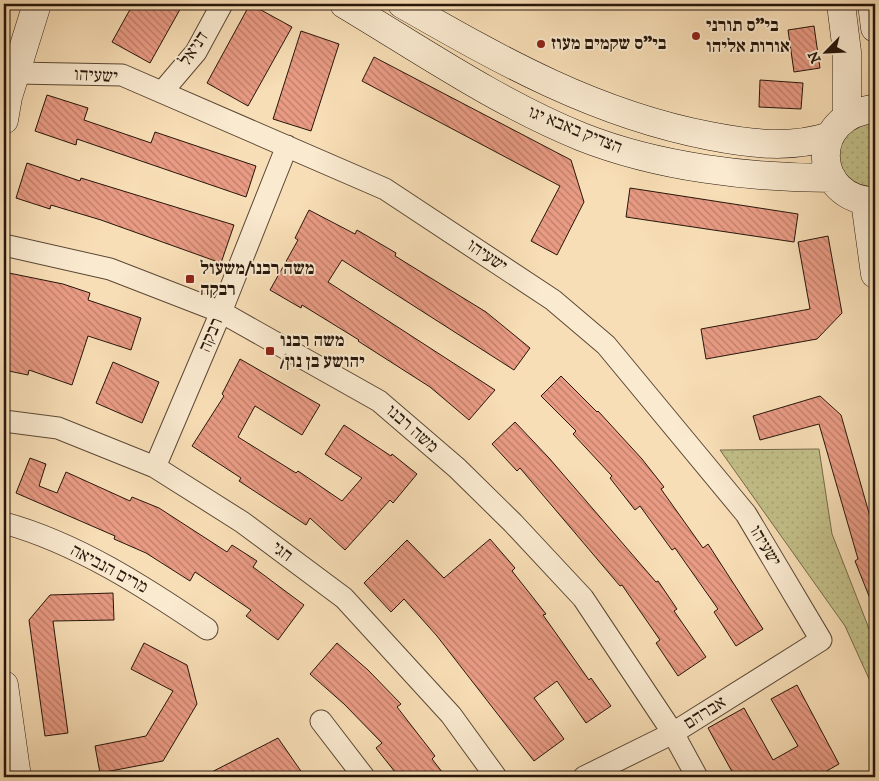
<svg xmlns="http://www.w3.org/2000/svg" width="879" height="781" font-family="'IM FELL DW Pica','Frank Ruhl Libre',serif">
  <defs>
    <pattern id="grass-dots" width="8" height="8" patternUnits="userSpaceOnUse" patternTransform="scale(1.25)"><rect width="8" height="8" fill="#c3c089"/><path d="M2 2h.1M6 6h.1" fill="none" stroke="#a8a475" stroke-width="1.8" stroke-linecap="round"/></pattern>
    <pattern id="building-back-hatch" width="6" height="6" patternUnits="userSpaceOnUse" patternTransform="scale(1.25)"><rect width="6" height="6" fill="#e99b84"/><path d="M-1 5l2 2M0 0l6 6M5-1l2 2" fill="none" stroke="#bd7d6a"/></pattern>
  </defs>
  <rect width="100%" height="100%" fill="#f8deb6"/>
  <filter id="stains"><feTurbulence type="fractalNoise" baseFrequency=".004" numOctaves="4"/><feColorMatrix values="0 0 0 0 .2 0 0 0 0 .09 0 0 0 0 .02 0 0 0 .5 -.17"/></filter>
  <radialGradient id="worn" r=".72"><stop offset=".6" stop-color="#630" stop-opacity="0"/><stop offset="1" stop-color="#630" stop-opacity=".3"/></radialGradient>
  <path fill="url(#grass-dots)" stroke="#756b4a" d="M875 121V191L857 188 841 171 838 149 849 129Z
    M819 449 832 534 875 644V692L845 626 720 450Z"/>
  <path fill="url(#building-back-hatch)" stroke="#27160a" d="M133 4H183L150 63 112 42Z
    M250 4 292 27 248 106 207 83Z
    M814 26 820 68 794 72 788 30Z
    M301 31 339 44 311 131 273 119Z
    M374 57 571 160 584 202 557 255 531 241 560 186 362 81Z
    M760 80 803 83 801 109 759 107Z
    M47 95 88 108 84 120 151 143 155 132 256 166 246 197 77 139 76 145 35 131Z
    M27 163 80 181 81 178 234 225 221 263 101 220 51 205 50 209 16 198Z
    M630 188 798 214 794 242 626 217Z
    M309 210 355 234 357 230 396 253 395 256 486 312 530 348 514 370 342 260 328 282 495 390 469 420 430 387 358 341 359 340 302 305 301 308 270 290 298 240 295 238Z
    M828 236 842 313 817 339 706 359 701 329 810 309 798 242Z
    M4 272 63 284 90 293 88 300 141 318 131 350 88 336 72 385 29 370 28 375 4 370Z
    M240 359 320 405 302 435 255 406 238 437 296 473 298 471 342 501 362 478 325 454 344 425 391 456 392 454 417 474 393 503 390 500 345 550 310 518 306 525 239 481 241 478 192 446 224 396 222 394Z
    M113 362 159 382 142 423 96 403Z
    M561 376 597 412 598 411 642 459 664 487 661 489 703 548 708 544 763 629 736 646 714 612 718 609 675 548 672 550 640 506 635 510 610 478 612 476 573 434 576 431 541 396Z
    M820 396 841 415 875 534 869 537 875 554V611L855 561 858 559 819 424 760 440 753 416Z
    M515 422 549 458 656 582 658 581 677 609 674 611 706 657 678 676 656 643 660 640 622 585 620 586 520 468 517 471 492 444Z
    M30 458 46 464 39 486 57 493 66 472 130 501 132 497 159 508 227 552 232 545 257 561 253 567 304 605 278 640 246 616 251 610 195 572 190 581 146 553 114 539 115 536 16 493Z
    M490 539 515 568 512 571 546 614 543 615 589 680 591 678 611 706 586 723 557 681 534 698 564 739 534 761 437 636 404 599 391 612 364 583 407 540 444 578Z
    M113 593 114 620 53 621 68 733 45 736 29 620 50 595Z
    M144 643 187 665 197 704 163 761 100 773 95 746 146 736 173 691 131 669Z
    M337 643 368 670 401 704 397 707 435 756 432 759 446 777H399L376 748 382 743 344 704 310 674Z
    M797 685 839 764 816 777H735L708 728 744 708 773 760 798 746 771 699Z
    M278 738 305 777H202Z"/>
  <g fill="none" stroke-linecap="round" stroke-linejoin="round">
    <defs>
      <path id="street" d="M16 73 122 75 385 189 553 300 606 345 746 514 821 640 673 733 584 777
        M162 92 196 52 222 4
        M4 245 110 269 221 312 379 401 457 468 513 523 583 598 673 733 697 777
        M4 421 58 428 155 467 242 522 344 598 451 715 496 777
        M155 467 221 312 287 146
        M4 523C77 543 145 587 207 629
        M321 721 364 777"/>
      <path id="secondary" d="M344 4C421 50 498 103 582 137 658 167 750 178 832 178
        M402 4C502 61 595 114 710 136 751 144 790 149 830 136
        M841 4 847 52V116
        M872 4 875 28
        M875 109C807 114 812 201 875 201
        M4 120 8 97 37 4
        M865 201 875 274
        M4 685 17 777"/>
    </defs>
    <use href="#street" stroke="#5b4835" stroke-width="23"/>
    <use href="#secondary" stroke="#27160a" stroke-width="29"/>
    <use href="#street" stroke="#faead0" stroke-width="21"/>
    <use href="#secondary" stroke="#faead0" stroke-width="28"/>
  </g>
  <g fill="#8f2418" stroke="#faead0" stroke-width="2">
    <circle cx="696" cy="36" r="5"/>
    <circle cx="541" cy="44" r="5"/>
    <rect x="185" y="274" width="10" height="10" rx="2.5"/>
    <rect x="265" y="346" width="10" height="10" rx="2.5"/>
  </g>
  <g text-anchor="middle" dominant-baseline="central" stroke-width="4" stroke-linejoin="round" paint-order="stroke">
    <g font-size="18" font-weight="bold" fill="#27160a" stroke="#faead0" text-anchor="start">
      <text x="706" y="26">בי"ס תורני<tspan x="706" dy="21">אורות אליהו</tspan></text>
      <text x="551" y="44">בי"ס שקמים מעוז</text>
      <text x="200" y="269">משה רבנו/משעול<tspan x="200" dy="21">רבקה</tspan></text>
      <text x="280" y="341">משה רבנו<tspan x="280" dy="21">/יהושע בן נון</tspan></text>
    </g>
    <g font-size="18" fill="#27160a" stroke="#faead0">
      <text transform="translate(194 49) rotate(-56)">דניאל</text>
      <text transform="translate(96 76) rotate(3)">ישעיהו</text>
      <text transform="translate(575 130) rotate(22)">הצדיק באבא יגו</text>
      <text transform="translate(487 256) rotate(34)">ישעיהו</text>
      <text transform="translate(211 335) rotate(-67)">רבקה</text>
      <text transform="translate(412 429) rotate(41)">משה רבנו</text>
      <text transform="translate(765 546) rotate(59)">ישעיהו</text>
      <text transform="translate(282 552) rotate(37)">חגי</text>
      <text transform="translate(109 569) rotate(28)">מרים הנביאה</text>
      <text transform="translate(705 713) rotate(-32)">אברהם</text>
    </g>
  </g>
  <rect width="879" height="781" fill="none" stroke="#f8deb6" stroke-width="20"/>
  <rect x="5" y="5" width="869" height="771" fill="none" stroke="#27160a" stroke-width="2.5"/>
  <rect x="10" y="10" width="859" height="761" fill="none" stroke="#27160a"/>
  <g transform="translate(826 52) rotate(246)" stroke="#faead0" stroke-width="4" paint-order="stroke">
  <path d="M0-4L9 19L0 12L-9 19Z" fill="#27160a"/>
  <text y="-8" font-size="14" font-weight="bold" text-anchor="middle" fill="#27160a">N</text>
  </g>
  <rect width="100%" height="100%" filter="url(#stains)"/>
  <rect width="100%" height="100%" fill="url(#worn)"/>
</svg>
